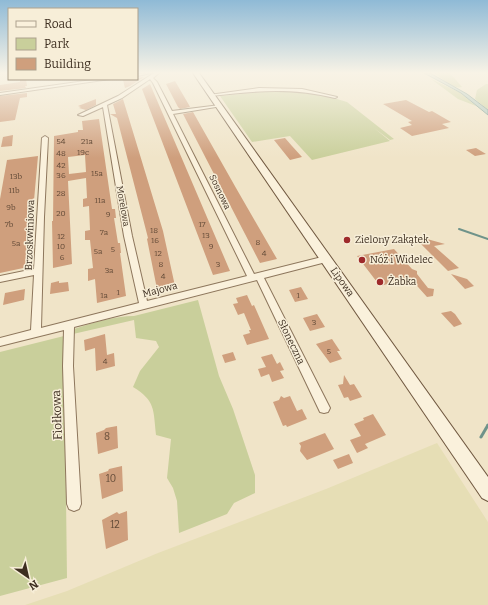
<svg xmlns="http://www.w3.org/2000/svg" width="488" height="605" font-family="Bitter,serif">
  <rect width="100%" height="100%" fill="#f0e4c8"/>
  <path fill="#e6deb5" d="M437 443 488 522V605H25L67 591 158 553 326 489Z"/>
  <path fill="#c9cf9b" d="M434 73H450L462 87C453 90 442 78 434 73Z
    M431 79 461 93 476 106 458 99Z
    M486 84H488V110L475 99 477 90Z
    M285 90 317 93 347 102 394 139 390 140 374 128 390 141 312 160 290 136 252 142 220 96Z
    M198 300 219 376 233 409 255 475V493L234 503 227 514 179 533 177 501 173 488 167 478 171 439 156 435C153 410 156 401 133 387L140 371 159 347 156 341 136 338 134 320 73 334V332L74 329C92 323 115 316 134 316Z
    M64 336 67 578 0 596V352Z"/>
  <path fill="#a9c4bc" stroke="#6f938a" d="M424 73H430L467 94 488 110V115L461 93Z"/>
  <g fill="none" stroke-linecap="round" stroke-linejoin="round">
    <path stroke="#6f938a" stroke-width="2" d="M459 229 488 239"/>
    <path stroke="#6f938a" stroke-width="3" d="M481 437 488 425"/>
  </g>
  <path fill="#cf9f7d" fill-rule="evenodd" d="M144 77 130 86 125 88 123 80Z
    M20 79H26L27 86H25L26 88 0 91V85L20 82Z
    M175 81 189 105 190 107 180 109 178 107 166 84Z
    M150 84 177 147 230 271 213 275 142 89Z
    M27 93V97L20 98 15 120 0 122V96Z
    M96 99V105L86 110 79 108 81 107 78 106Z
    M123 99 163 231 175 286 157 289 147 239 148 238 117 118 110 114H116L113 104Z
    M406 100 429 112 432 111 451 122 442 124 449 128 412 136 400 128 412 125 408 122 412 121 383 104Z
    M193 112 236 188 277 259 260 263 183 114Z
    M99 119 112 209H115L116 218H114L118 243H120L121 253H120L126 296 97 303 95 279 88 281V269L93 268 90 240H85V231L90 230 89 206 83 207V199L87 198 86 178 68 181 72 264 53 268 52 221H53L54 136 78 132V130H83L82 121ZM85 155 86 172 69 174 68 157Z
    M13 135 12 146 1 147 3 137Z
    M285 138 292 146 302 157 290 160 274 140Z
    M476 148 486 154 475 156 466 150Z
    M38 156 28 267 0 273V199L7 160Z
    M427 239 445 244 434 246 459 268 448 271 418 241Z
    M394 249 412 269 417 271V274L428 288 434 289 433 296 427 297 410 278 380 286 357 256Z
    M451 274 467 279 474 286 465 289Z
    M59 281V283L68 282 69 291 50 294 51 283Z
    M301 287 308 299 295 302 289 290Z
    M25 289 24 300 3 305 5 293Z
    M247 295 252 306 254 305 269 339 247 345 243 335 250 333 249 330H251L244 313 238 315 233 304 238 303 236 298Z
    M451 311 455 314 462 324 454 327 441 313Z
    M317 314 325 327 310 331 303 318Z
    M105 334 107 355 114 353 115 366 96 371 95 348 85 351 84 340Z
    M332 339 340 351H337L342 359 330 363 316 344Z
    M233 352 236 360 225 363 222 355Z
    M272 354 277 364 280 362 284 370 280 371 284 378 272 382 269 374 261 377 258 369 266 367 261 357Z
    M344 375 350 385 354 384 362 397 350 401 348 397 344 398 338 385 343 384Z
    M281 396 284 398 290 396 297 411 302 409 307 419 287 427 286 425 283 426 273 402 279 400Z
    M373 414 386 435 365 444 368 448 357 453 350 440 361 436 354 424 364 420 363 418Z
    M117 426 118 448 98 454 96 433 104 430 106 428Z
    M325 433 334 449 307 460 300 451 301 446 299 443Z
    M349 454 353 463 338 469 333 460Z
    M122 466 123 491 102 499 99 474 108 471 109 469Z
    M127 511 128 540 106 549 102 520 117 512 119 514Z"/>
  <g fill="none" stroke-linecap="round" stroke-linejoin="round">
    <defs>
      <path id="street" d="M151 73 137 76V74Z
        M154 73H159L153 78 157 82 172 111 220 105 222 106 173 114 254 274 326 256 330 259 326 262 264 278 330 408 328 412 324 413 320 412 257 280 74 327 73 366 81 504 79 509 74 511 69 509 67 504 63 366 64 330 0 346V338L31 330 34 275 0 282V276L34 269 42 138 45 136 48 138 44 217 41 328 139 303 124 236 103 107 83 116 78 115 118 96ZM150 79 153 83 247 276 147 301 132 236 107 105 122 98Z
        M99 79H110L0 95V93Z
        M259 88 302 89 337 97 335 98C289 87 257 91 211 96L209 95Z"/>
      <path id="secondary" d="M193 73H199L488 477V501L482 498Z"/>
    </defs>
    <use href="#street" stroke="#8d765c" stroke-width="2"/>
    <use href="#secondary" stroke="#6f573f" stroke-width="2"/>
    <use href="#street" fill="#faf1dc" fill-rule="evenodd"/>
    <use href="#secondary" fill="#faf1dc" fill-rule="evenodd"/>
  </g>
  <linearGradient id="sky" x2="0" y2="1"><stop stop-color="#8fbad6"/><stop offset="0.46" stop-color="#f8f3e6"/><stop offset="1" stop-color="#f8f3e6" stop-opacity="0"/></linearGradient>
  <rect width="488" height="158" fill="url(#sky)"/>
  <g fill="#9e2a2b" stroke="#f7eed8" stroke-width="1.5">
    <circle cx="347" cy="240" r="4"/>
    <circle cx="362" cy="260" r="4"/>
    <circle cx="380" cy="282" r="4"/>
  </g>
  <g text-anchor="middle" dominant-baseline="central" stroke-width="3" stroke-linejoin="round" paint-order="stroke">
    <g font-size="8" fill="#624a37">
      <text x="61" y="141">54</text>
      <text x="87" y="141">21a</text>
      <text x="83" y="152">19c</text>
      <text x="61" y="153">48</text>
      <text x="61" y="165">42</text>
      <text x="97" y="173">15a</text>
      <text x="61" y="175">36</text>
      <text x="16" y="176">13b</text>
      <text x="14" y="190">11b</text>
      <text x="61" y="193">28</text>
      <text x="100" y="200">11a</text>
      <text x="11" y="207">9b</text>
      <text x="61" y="213">20</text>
      <text x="108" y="214">9</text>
      <text x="9" y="224">7b</text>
      <text x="202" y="224">17</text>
      <text x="154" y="230">18</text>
      <text x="104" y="232">7a</text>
      <text x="206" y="235">13</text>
      <text x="61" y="236">12</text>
      <text x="155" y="240">16</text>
      <text x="258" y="242">8</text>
      <text x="16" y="243">5a</text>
      <text x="61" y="246">10</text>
      <text x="211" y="246">9</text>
      <text x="113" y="249">5</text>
      <text x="98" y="251">5a</text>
      <text x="158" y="253">12</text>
      <text x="264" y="253">4</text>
      <text x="62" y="257">6</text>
      <text x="161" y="264">8</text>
      <text x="218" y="264">3</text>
      <text x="109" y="270">3a</text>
      <text x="163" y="276">4</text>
      <text x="118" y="292">1</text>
      <text x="104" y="295">1a</text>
      <text x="298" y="295">1</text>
      <text x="314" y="322">3</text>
      <text x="329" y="351">5</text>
      <text x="105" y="361">4</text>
    </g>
    <g font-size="9" fill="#3d2e20" stroke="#f7eed8">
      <text transform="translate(220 192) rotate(64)">Sosnowa</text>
      <text transform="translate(123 206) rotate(80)">Morelowa</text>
    </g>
    <g font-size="10" fill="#3d2e20" stroke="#f7eed8">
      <text transform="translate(30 235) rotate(-88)">Brzoskwiniowa</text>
      <text transform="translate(342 282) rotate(55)">Lipowa</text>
      <text transform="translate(160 290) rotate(-15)">Majowa</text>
      <text transform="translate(291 342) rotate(64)">Słoneczna</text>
    </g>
    <g font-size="10" fill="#3d2e20" stroke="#f7eed8" text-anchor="start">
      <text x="355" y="240">Zielony Zakątek</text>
      <text x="370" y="260">Nóż i Widelec</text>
      <text x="388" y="282">Żabka</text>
    </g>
    <g font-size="10" fill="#624a37">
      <text x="107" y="437">8</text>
      <text x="111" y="479">10</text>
      <text x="115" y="525">12</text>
    </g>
    <g font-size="12" fill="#3d2e20" stroke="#f7eed8">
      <text transform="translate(57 415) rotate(-92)">Fiołkowa</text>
    </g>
  </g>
  <rect x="8" y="8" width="130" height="72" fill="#f7eed8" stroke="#ada18e"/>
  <rect x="16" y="21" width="20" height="6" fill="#faf1dc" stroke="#ada18e"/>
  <text x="44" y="28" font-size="12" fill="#3d2e20">Road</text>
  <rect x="16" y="38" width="20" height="12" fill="#c9cf9b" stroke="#ada18e"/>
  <text x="44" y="48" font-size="12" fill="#3d2e20">Park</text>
  <rect x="16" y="58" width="20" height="12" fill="#cf9f7d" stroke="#ada18e"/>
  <text x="44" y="68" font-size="12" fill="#3d2e20">Building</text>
  <g transform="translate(28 577) rotate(146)" stroke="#f7eed8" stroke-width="3" paint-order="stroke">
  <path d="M0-3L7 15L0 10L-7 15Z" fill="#3d2e20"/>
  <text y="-6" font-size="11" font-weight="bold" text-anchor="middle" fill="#3d2e20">N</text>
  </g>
</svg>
